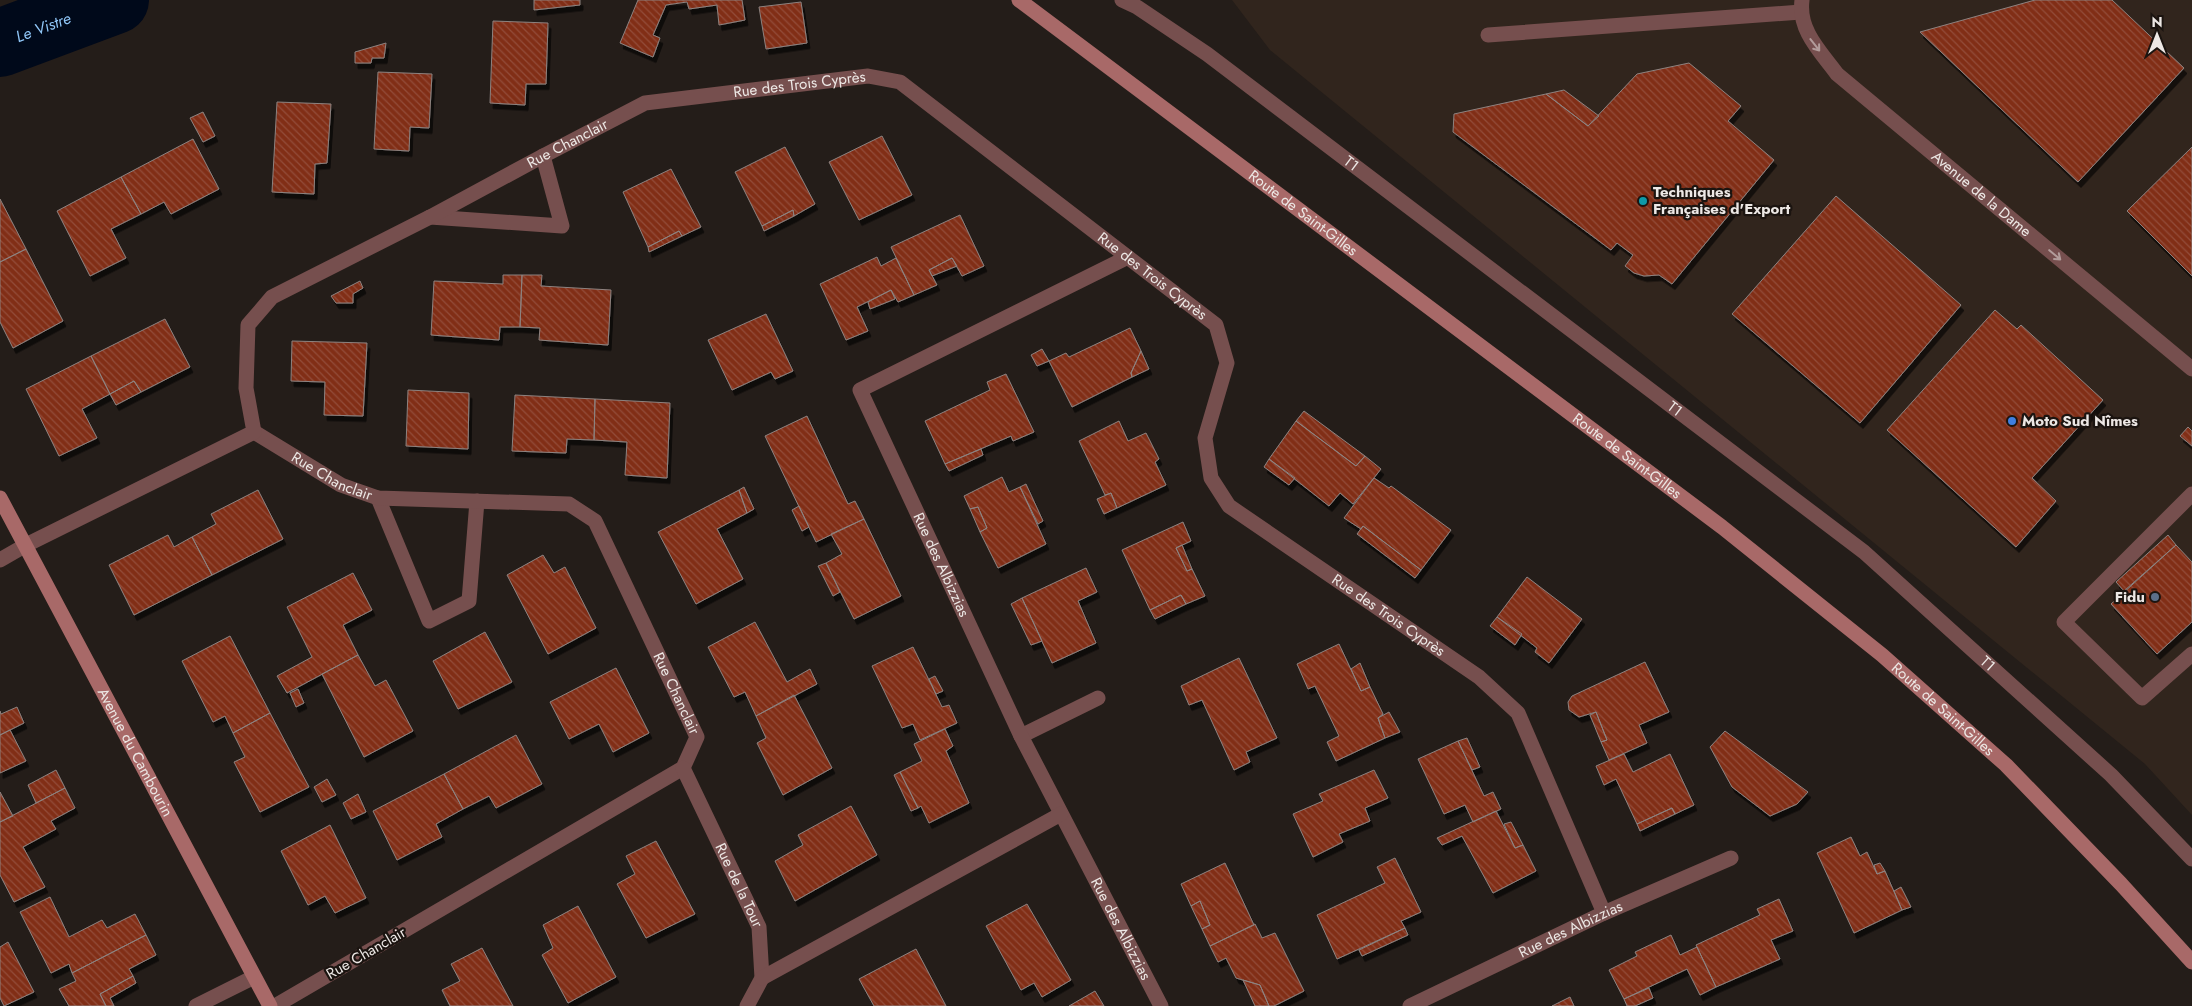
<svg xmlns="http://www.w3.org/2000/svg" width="2192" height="1006" font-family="Jost,sans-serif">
  <defs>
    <pattern id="building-back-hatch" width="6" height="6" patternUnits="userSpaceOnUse" patternTransform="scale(1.25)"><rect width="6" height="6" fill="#812e18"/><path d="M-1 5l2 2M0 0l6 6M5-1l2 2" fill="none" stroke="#934c39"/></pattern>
    <filter id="shadow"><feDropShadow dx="3" dy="5.5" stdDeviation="0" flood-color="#0009"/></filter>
  </defs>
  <rect width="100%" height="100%" fill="#241d19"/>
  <path fill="#31251d" d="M1232 0H2192V815L2145 764 1270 50Z"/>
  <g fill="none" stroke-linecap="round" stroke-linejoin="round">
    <path stroke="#00091a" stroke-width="68" id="s1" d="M0 43 115 0"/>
  </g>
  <path fill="url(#building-back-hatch)" stroke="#8d8380" filter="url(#shadow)" d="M534 0H580V5L534 10Z
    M638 0H742L745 20 719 25 717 5 689 9 687 2 666 5 653 35 660 38 653 57 620 43Z
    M2035 0H2112L2184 68 2078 182 1920 32Z
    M801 2 807 43 766 49 759 7Z
    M493 21 548 23 546 84H526L525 105 490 103Z
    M386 43 384 58H372L371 63H355V52Z
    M1689 63 1741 106 1728 121 1774 160 1672 284 1659 275 1644 276 1634 273 1625 266 1633 255 1617 243 1611 250 1453 132 1454 114 1546 94 1588 126 1637 74Z
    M378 72 432 74 429 128 410 127 409 151 374 149Z
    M1564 90 1599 116 1588 126 1546 94Z
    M277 102 331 104 327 163 315 164 314 194 272 192Z
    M203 112 215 136 203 142 190 118Z
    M882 136 912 195 859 220 829 162Z
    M193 139 219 189 171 214 164 202 141 214 121 177Z
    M785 147 815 204 794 216 793 210 762 226 735 172Z
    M2192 147V276L2127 211Z
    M671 169 701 227 682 236 679 231 648 247 623 192Z
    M121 177 141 214 111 229 126 258 90 276 57 211Z
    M1836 196 1961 305 1860 423 1732 314Z
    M0 199 26 249 0 262Z
    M793 210 794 216 764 231 762 226Z
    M960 215 984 266 962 276 952 258 929 270 937 285 914 295 891 247Z
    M679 231 682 236 649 252 648 247Z
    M26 249 63 321 13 348 0 322V262Z
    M877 257 881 266 896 258 914 295 898 302 891 290 857 307 868 331 846 340 820 284Z
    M952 258 957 266 932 276 929 270Z
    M503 275H522L520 327H500L499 340 431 335 434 281 503 284Z
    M522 275H542L541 286 611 290 608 345 539 340 540 328 520 327Z
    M360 281 363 288 353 294V303H336L331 296Z
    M891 290 895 299 870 309 868 302Z
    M1995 310 2017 329 2021 325 2103 400 2032 478 2056 501 2016 547 1887 430Z
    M766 314 793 371 775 379 771 372 732 390 708 340Z
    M165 319 190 367 141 392 134 381 110 394 91 356Z
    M1130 328 1141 351 1131 373 1132 377 1072 407 1049 361 1066 353 1069 357Z
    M292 341 367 343 363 416 324 415 325 382 291 381Z
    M1042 349 1049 361 1037 366 1031 355Z
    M1141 351 1149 369 1132 377 1131 373Z
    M91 356 110 394 82 409 97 438 59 456 26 389Z
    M1006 374 1034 432 1013 441 1011 436 945 464 925 421 990 390 987 382Z
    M134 381 141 392 116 405 110 394Z
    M408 390 469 393 468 449 406 446Z
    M515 395 595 399 594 440 567 439 566 453 512 451Z
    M595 399 670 403 667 478 625 475 627 442 594 440Z
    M1304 411 1365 456 1356 466 1296 421Z
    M807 416 848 504 855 501 864 519 816 542 765 436Z
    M1119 421 1128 441 1146 433 1159 459 1155 462 1166 485 1117 508 1111 493 1105 495 1079 441Z
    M1296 421 1356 466 1365 456 1381 469 1353 504 1340 493 1329 506 1269 459Z
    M2188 427 2192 431V446L2180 436Z
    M981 449 983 455 949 471 945 464Z
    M1269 459 1295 478 1289 485 1264 467Z
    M1002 477 1009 492 1020 487 1046 544 998 568 980 532 987 528 978 507 970 509 964 496Z
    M1374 478 1389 488 1391 486 1451 530 1421 570 1363 526 1361 529 1344 518Z
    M1026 484 1043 521 1038 524 1020 487Z
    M744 487 754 509 747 513 739 490Z
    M258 490 283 539 212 575 192 537 216 524 211 514Z
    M739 490 747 513 717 529 743 579 696 604 658 532Z
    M1111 493 1117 508 1104 514 1097 499Z
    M799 506 809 527 802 531 792 510Z
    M978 507 987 528 980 532 970 509Z
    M864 519 901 596 854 619 826 563 842 554 831 534Z
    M1183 522 1191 541 1176 548 1187 571 1192 569 1205 596 1186 604 1181 595 1150 610 1122 550Z
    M1363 526 1421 570 1415 578 1357 534Z
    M168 535 174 547 192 537 212 575 134 615 109 565Z
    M2168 535 2176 545 2124 591 2116 582Z
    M1182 545 1192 569 1187 571 1176 548Z
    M2176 545 2192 562V622L2157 654 2111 604Z
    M543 555 554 573 565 567 596 628 548 654 507 575Z
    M826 563 840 592 833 596 818 566Z
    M1086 568 1097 592 1078 601 1096 643 1052 663 1022 598Z
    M353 573 372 610 343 625 358 655 287 693 277 676 312 657 287 607Z
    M1527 577 1582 619 1549 663 1535 652 1537 648 1497 617Z
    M1181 595 1186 604 1155 619 1150 610Z
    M1022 598 1042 641 1031 645 1011 604Z
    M1497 617 1522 634 1515 645 1490 626Z
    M755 622 787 682 810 669 817 684 756 716 745 692 734 697 708 647Z
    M485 632 512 682 458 709 433 661Z
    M230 636 270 713 233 733 225 716 213 722 182 661Z
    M1339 644 1361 691 1370 687 1383 714 1378 718 1385 738 1336 761 1327 742 1339 736 1315 686 1308 689 1297 664Z
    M913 647 942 707 949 705 957 723 920 740 913 724 902 728 872 666Z
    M358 655 375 686 386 680 413 731 364 757 322 674Z
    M1239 658 1277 738 1246 752 1250 762 1234 770 1202 700 1189 705 1181 686Z
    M1645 662 1669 712 1639 725 1647 743 1609 760 1601 742 1607 740 1596 712 1579 717 1569 710 1568 702 1572 696Z
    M1360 663 1370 687 1361 691 1351 669Z
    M616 668 649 733 613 752 599 724 569 739 550 702Z
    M935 676 943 691 936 694 929 679Z
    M298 689 304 703 296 707 290 693Z
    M794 695 832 768 783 795 757 743 766 738 756 716Z
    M17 707 24 723 0 735V711L1 714Z
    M1389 712 1400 732 1385 738 1378 718Z
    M1596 712 1607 740 1601 742 1590 715Z
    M270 713 309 787 260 812 234 762 245 757 233 733Z
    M945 729 953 746 946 751 969 803 929 823 921 806 918 808 900 772 922 761 914 744Z
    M10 730 26 761 0 773V735Z
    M1725 731 1808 792 1797 804 1770 816 1732 787 1710 747Z
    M516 735 542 784 496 808 489 796 463 809 444 774Z
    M1467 738 1480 767 1472 770 1458 741Z
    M1458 741 1484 796 1493 792 1501 809 1473 822 1465 805 1444 814 1418 759Z
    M1624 754 1633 772 1670 754 1694 805 1675 814 1672 808 1637 824 1616 779 1604 785 1596 766Z
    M56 770 65 788 36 803 28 785Z
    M1374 770 1388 798 1365 808 1370 821 1339 834 1343 842 1313 857 1293 814 1323 801 1319 794Z
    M900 772 918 808 911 811 894 775Z
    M444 774 463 809 436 824 442 837 397 860 373 811Z
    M327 779 336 795 322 802 314 787Z
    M65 788 75 808 51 821 56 829 23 847 45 887 14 902 0 875V822Z
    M0 792 13 816 0 822Z
    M358 794 366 812 351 819 343 803Z
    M851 806 877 855 795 901 775 861 803 845 798 835Z
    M1672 808 1675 814 1640 831 1637 824Z
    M1496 811 1515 848 1523 845 1536 871 1493 893 1462 836 1442 845 1437 838Z
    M1511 822 1523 845 1515 848 1504 824Z
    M330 825 366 898 335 913 325 896 308 905 281 851Z
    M1851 837 1860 856 1867 852 1877 874 1885 871 1902 910 1854 933 1817 853Z
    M656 841 695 914 646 938 617 884 635 874 626 856Z
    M1395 858 1421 912 1401 921 1405 928 1337 959 1317 915 1385 883 1377 867Z
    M1225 863 1254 925 1210 946 1202 929 1210 925 1200 901 1191 906 1181 884Z
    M1880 863 1885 871 1877 874 1874 865Z
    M1901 887 1911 907 1902 910 1894 891Z
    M50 897 69 937 102 920 107 928 135 914 146 935 72 973 69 964 51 973 20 912Z
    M1779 899 1793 931 1771 940 1780 959 1716 987 1696 945 1760 915 1757 909Z
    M1200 901 1210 925 1202 929 1191 906Z
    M1027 904 1071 980 1042 997 1034 983 1021 990 986 926Z
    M578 906 616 977 568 1003 542 955 553 948 543 925Z
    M1255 924 1262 938 1275 933 1304 991 1274 1006H1269L1260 985 1236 978 1226 958 1218 962 1210 946Z
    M1405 928 1408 935 1362 956 1359 950Z
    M146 935 156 955 129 969 133 976 100 994 106 1006H69L59 989 76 981 72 973Z
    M1671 935 1680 955 1697 947 1716 987 1700 995 1687 969 1624 999 1609 970 1637 956 1635 952Z
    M8 942 34 992 4 1006 0 998V947Z
    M482 948 513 1006H450L442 990 460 981 451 964Z
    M916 949 946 1006H874L859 979Z
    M133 976 136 983 110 998 114 1006H106L100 994Z
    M1243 980 1260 985 1269 1006H1255Z
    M1649 988 1653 998 1635 1006H1627L1624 999Z
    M1095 991 1104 1006H1069Z
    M1570 997 1574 1006H1552Z"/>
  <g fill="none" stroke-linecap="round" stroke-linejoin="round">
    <g stroke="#764f4e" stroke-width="15">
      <path id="s2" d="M1122 0 1137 7 1207 54 1864 552 2111 775 2192 859"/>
      <path d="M1488 35 1801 12"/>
      <path d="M430 217 562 226 543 156"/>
      <path d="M2192 494 2064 622 2142 698 2192 654"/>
      <path d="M378 498 429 621 469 601 477 501"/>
      <path d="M1021 736 1098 698"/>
      <path d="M196 1006 254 977"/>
    </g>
    <g stroke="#764f4e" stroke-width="15">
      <path id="s3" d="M1802 0C1798 30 1820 51 1837 74L2192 369"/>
      <path id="s4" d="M1128 257 860 390 1021 736 1161 1006"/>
      <path id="s5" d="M254 432 341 485 378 498 569 504 595 521 697 737 683 768 275 1006"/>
      <path id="s6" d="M0 560 26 545 254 432 246 388 248 325 272 297 430 217 543 156 645 103 868 76 900 82 1216 325 1227 363 1205 438 1211 478 1229 506 1479 677 1518 713 1604 913"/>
      <path id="s7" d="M683 768 759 927 762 978 747 1006"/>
      <path d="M762 978 1061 814"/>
      <path id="s8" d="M1410 1006 1604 913 1731 858"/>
    </g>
    <g stroke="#a86968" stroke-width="15">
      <path id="s9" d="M1019 0 1722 527 1882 655 2006 765 2121 884 2192 962"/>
      <path id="s10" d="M0 498 270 1006"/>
    </g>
  </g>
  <defs><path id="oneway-shaft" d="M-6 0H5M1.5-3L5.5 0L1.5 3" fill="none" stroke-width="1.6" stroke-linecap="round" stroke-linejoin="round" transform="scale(1.25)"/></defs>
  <g stroke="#b29c9a">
    <use href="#oneway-shaft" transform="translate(1815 45) rotate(52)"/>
    <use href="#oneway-shaft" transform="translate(2055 255) rotate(40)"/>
  </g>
  <circle fill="#0f9aa8" stroke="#1b1410" stroke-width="2" cx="1643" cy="201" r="5"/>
  <circle fill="#3f7fe0" stroke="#1b1410" stroke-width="2" cx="2012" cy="421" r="5"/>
  <circle fill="#5c6f8a" stroke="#1b1410" stroke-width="2" cx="2155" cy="597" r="5"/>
  <g text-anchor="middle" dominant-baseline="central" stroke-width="4.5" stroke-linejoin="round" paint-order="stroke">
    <g font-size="15" fill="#ede8e5" stroke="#1b1410">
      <text stroke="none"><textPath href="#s6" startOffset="1005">Rue des Trois Cyprès</textPath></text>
      <text stroke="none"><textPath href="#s6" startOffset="762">Rue Chanclair</textPath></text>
      <text stroke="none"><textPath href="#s2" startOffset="282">T1</textPath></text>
      <text stroke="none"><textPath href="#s3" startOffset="272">Avenue de la Dame</textPath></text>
      <text stroke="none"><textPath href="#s9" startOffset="355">Route de Saint-Gilles</textPath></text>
      <text stroke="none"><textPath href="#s6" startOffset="1425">Rue des Trois Cyprès</textPath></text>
      <text stroke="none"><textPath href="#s2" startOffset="688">T1</textPath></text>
      <text stroke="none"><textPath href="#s9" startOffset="760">Route de Saint-Gilles</textPath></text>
      <text stroke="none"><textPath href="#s5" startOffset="90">Rue Chanclair</textPath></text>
      <text stroke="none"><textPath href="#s4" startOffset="492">Rue des Albizzias</textPath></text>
      <text stroke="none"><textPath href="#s6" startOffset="1890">Rue des Trois Cyprès</textPath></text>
      <text stroke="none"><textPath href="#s2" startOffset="1092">T1</textPath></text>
      <text stroke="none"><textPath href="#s5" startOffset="554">Rue Chanclair</textPath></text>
      <text stroke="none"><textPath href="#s9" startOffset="1165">Route de Saint-Gilles</textPath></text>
      <text stroke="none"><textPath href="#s10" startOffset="288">Avenue du Cambourin</textPath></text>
      <text stroke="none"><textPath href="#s7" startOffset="130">Rue de la Tour</textPath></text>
      <text stroke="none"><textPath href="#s4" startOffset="898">Rue des Albizzias</textPath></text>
      <text stroke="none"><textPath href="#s8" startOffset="178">Rue des Albizzias</textPath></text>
      <text transform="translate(366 953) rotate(-30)">Rue Chanclair</text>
    </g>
    <g font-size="15" font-weight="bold" fill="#ede8e5" stroke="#1b1410" text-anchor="start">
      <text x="1653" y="192">Techniques<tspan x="1653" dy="17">Françaises d'Export</tspan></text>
      <text x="2022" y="421">Moto Sud Nîmes</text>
      <text x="2145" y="597" text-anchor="end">Fidu</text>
    </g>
    <g font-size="16" font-style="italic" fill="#8fc6f7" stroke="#1b1410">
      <text stroke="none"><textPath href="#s1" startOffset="46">Le Vistre</textPath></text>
    </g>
  </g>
  <g transform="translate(2157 35)" stroke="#1b1410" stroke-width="4" paint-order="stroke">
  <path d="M0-4L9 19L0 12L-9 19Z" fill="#ede8e5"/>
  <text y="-8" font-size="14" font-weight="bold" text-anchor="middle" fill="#ede8e5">N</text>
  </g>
</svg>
